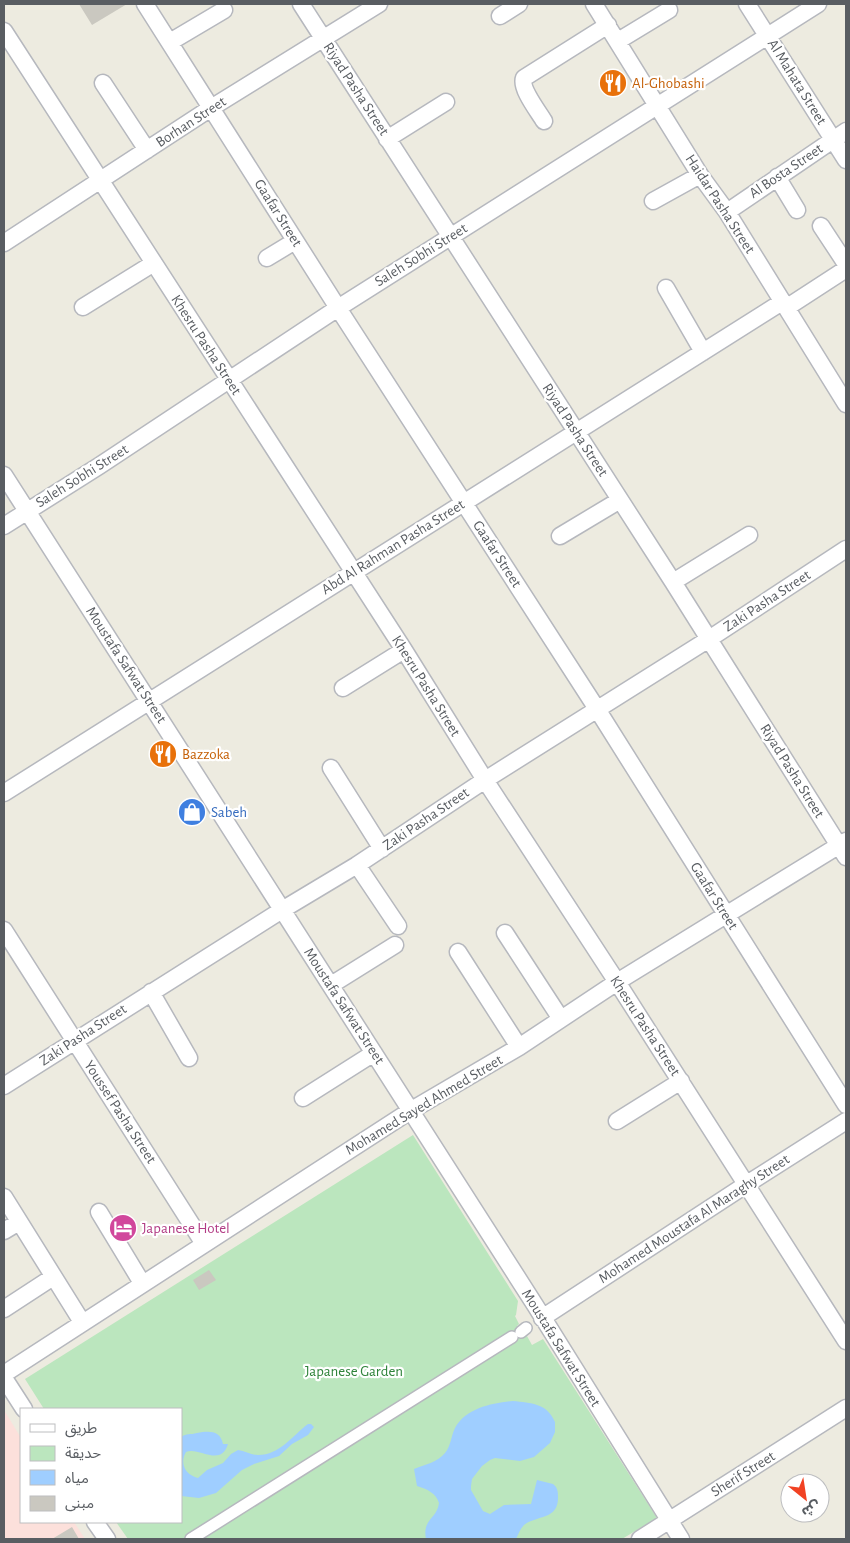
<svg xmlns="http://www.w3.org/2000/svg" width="850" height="1543" font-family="'Alegreya Sans','Noto Sans Arabic',sans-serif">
  <rect width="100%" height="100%" fill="#edebe0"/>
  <path fill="#fce0db" d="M4 1410 21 1438V1522H74L85 1539H4Z"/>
  <path fill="#bbe6be" d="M413 1135 518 1301 516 1315 515 1316 519 1324 517 1326 524 1337 527 1336 532 1345 543 1339 657 1518 622 1539H128L116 1522H181V1409H44L25 1379Z"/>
  <path fill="#9fceff" d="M513 1401C531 1403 547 1403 555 1422V1432L550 1443 534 1457 520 1461 495 1458 490 1460 482 1466 472 1479 471 1486V1490L483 1511 490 1514 504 1505 531 1504 537 1480 553 1484C558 1488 558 1492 558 1498 558 1520 537 1515 524 1525 520 1529 518 1535 516 1539H426C422 1519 437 1519 439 1503 436 1493 427 1489 417 1486L414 1469C424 1465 438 1462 445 1453 451 1446 451 1436 455 1428 466 1408 492 1403 513 1401Z
    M308 1424H311L314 1427 308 1435 292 1444 279 1456 254 1464 242 1470 216 1493 199 1498 181 1496V1437C187 1433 190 1435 197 1433 209 1431 220 1430 223 1444H228C221 1468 198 1446 186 1452 179 1464 186 1475 198 1478L207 1470 223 1463 231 1454 238 1450C245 1451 251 1455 258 1455 280 1455 292 1436 308 1424Z"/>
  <path fill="#cac8c0" d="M79 4H127L92 25Z
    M209 1270 216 1280 199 1290 193 1280Z
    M72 1527 79 1539H52Z"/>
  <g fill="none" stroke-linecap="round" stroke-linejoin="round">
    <defs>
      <path id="pedestrian" d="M521 1332 526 1328
        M191 1539 512 1337"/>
      <path id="minor" d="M145 4 338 308 597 709 846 1105
        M301 4 673 582 846 857
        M594 4 700 175 727 212 846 404
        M747 4 846 160
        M500 16 519 4
        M4 31 404 650 485 780 617 982 846 1341
        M618 41 669 10
        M170 42 224 10
        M103 83 147 150
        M544 121C538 111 520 88 524 78L608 25
        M387 139 446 102
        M777 177 797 210
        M653 201 700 175
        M727 212 846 131
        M821 226 846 264
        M4 243 211 108 379 4
        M267 258 295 241
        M666 288 703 352
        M83 307 154 263
        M786 308 846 269
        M4 475 535 1305 681 1539
        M4 526 99 466 338 308 818 4
        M560 536 620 500
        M673 582 749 535
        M343 688 404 650
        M331 768 382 849
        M4 793 782 302
        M357 865 398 926
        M4 930 204 1244
        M505 933 561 1019
        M458 952 519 1047
        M331 985 395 945
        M151 992 189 1058
        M4 1086 282 910 357 865 485 780 709 639 846 549
        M303 1098 374 1053
        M617 1121 681 1081
        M4 1197 82 1322
        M99 1212 142 1283
        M4 1231 19 1222
        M4 1309 53 1277
        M542 1318 747 1184 846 1121
        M4 1374 410 1111 519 1047 617 982 846 841
        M4 1378 24 1409
        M95 1522 107 1539
        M640 1539 846 1408"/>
    </defs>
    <use href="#pedestrian" stroke="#b6b8be" stroke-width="14"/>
    <use href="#minor" stroke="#b6b8be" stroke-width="19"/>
    <use href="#pedestrian" stroke="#fff" stroke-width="11"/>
    <use href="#minor" stroke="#fff" stroke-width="16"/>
  </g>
  <defs>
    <symbol id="restaurant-disc" viewBox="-11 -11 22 22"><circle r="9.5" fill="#e8710a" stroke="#fff"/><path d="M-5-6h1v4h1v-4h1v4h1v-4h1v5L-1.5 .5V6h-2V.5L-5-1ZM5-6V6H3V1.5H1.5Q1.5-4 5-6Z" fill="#fff"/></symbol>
    <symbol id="shop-disc" viewBox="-11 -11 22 22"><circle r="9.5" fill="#3f7fe0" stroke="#fff"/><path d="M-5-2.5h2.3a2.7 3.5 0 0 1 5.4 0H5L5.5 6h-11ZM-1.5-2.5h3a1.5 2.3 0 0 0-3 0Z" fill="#fff"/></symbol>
    <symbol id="hotel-disc" viewBox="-11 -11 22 22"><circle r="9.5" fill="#d1479c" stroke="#fff"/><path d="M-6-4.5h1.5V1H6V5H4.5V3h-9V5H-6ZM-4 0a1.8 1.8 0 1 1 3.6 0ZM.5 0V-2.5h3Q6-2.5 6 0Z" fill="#fff"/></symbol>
  </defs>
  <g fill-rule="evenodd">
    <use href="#restaurant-disc" x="597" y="67" width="32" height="32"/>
    <use href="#restaurant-disc" x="147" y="738" width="32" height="32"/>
    <use href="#shop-disc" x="176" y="796" width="32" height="32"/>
    <use href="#hotel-disc" x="107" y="1212" width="32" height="32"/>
  </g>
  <g text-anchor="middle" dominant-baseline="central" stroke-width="4.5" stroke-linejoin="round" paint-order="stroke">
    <g font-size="15" fill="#595d62" stroke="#fff">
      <text transform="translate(797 82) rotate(58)">Al Mahata Street</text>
      <text transform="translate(356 89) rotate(57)">Riyad Pasha Street</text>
      <text transform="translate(191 122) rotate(-33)">Borhan Street</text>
      <text transform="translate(786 171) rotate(-34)">Al Bosta Street</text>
      <text transform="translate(720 204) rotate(57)">Haidar Pasha Street</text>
      <text transform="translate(278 213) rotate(58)">Gaafar Street</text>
      <text transform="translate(421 255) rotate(-32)">Saleh Sobhi Street</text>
      <text transform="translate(206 345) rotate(57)">Khesru Pasha Street</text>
      <text transform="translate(575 430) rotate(57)">Riyad Pasha Street</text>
      <text transform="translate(82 476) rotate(-32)">Saleh Sobhi Street</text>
      <text transform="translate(393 547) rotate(-32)">Abd Al Rahman Pasha Street</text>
      <text transform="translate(497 554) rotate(57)">Gaafar Street</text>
      <text transform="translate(767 601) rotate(-33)">Zaki Pasha Street</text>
      <text transform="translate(126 665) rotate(57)">Moustafa Safwat Street</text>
      <text transform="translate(426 686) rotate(58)">Khesru Pasha Street</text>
      <text transform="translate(792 771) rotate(58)">Riyad Pasha Street</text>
      <text transform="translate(426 819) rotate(-34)">Zaki Pasha Street</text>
      <text transform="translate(714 896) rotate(58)">Gaafar Street</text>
      <text transform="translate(344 1006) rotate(57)">Moustafa Safwat Street</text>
      <text transform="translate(645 1026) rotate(57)">Khesru Pasha Street</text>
      <text transform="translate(83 1035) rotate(-33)">Zaki Pasha Street</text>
      <text transform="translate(424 1105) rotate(-31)">Mohamed Sayed Ahmed Street</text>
      <text transform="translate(120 1112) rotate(57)">Youssef Pasha Street</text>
      <text transform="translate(694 1219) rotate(-33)">Mohamed Moustafa Al Maraghy Street</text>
      <text transform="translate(561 1348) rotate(58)">Moustafa Safwat Street</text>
      <text transform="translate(743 1474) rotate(-32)">Sherif Street</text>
    </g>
    <g font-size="15" fill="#c56008" stroke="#fff" text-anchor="start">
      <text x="632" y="83">Al-Ghobashi</text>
      <text x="182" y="754">Bazzoka</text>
    </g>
    <g font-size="15" fill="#366cbe" stroke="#fff" text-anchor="start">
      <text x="211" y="812">Sabeh</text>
    </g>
    <g font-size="15" fill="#b23c85" stroke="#fff" text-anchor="start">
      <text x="142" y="1228">Japanese Hotel</text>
    </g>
    <g font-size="15" fill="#2f833a" stroke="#fff">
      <text x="354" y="1371">Japanese Garden</text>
    </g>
  </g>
  <rect width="850" height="1543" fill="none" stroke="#595d62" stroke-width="10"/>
  <rect x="20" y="1408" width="162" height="115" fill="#ffffff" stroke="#bdbec0"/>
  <rect x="30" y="1424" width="25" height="8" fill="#ffffff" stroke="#bdbec0"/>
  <text x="65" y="1433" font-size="15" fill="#595d62">طريق</text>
  <rect x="30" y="1446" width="25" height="15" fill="#bbe6be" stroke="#bdbec0"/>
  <text x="65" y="1458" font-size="15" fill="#595d62">حديقة</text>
  <rect x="30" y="1470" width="25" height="15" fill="#9fceff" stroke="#bdbec0"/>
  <text x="65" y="1483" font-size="15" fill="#595d62">مياه</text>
  <rect x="30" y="1496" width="25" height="15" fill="#cac8c0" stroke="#bdbec0"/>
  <text x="65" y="1508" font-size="15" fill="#595d62">مبنى</text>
  <g transform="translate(805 1498) rotate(150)"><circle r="24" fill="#ffffff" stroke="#bdbec0"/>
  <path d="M0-4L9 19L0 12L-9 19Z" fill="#f14223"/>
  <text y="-8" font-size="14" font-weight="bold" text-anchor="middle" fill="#595d62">ش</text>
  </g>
</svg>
